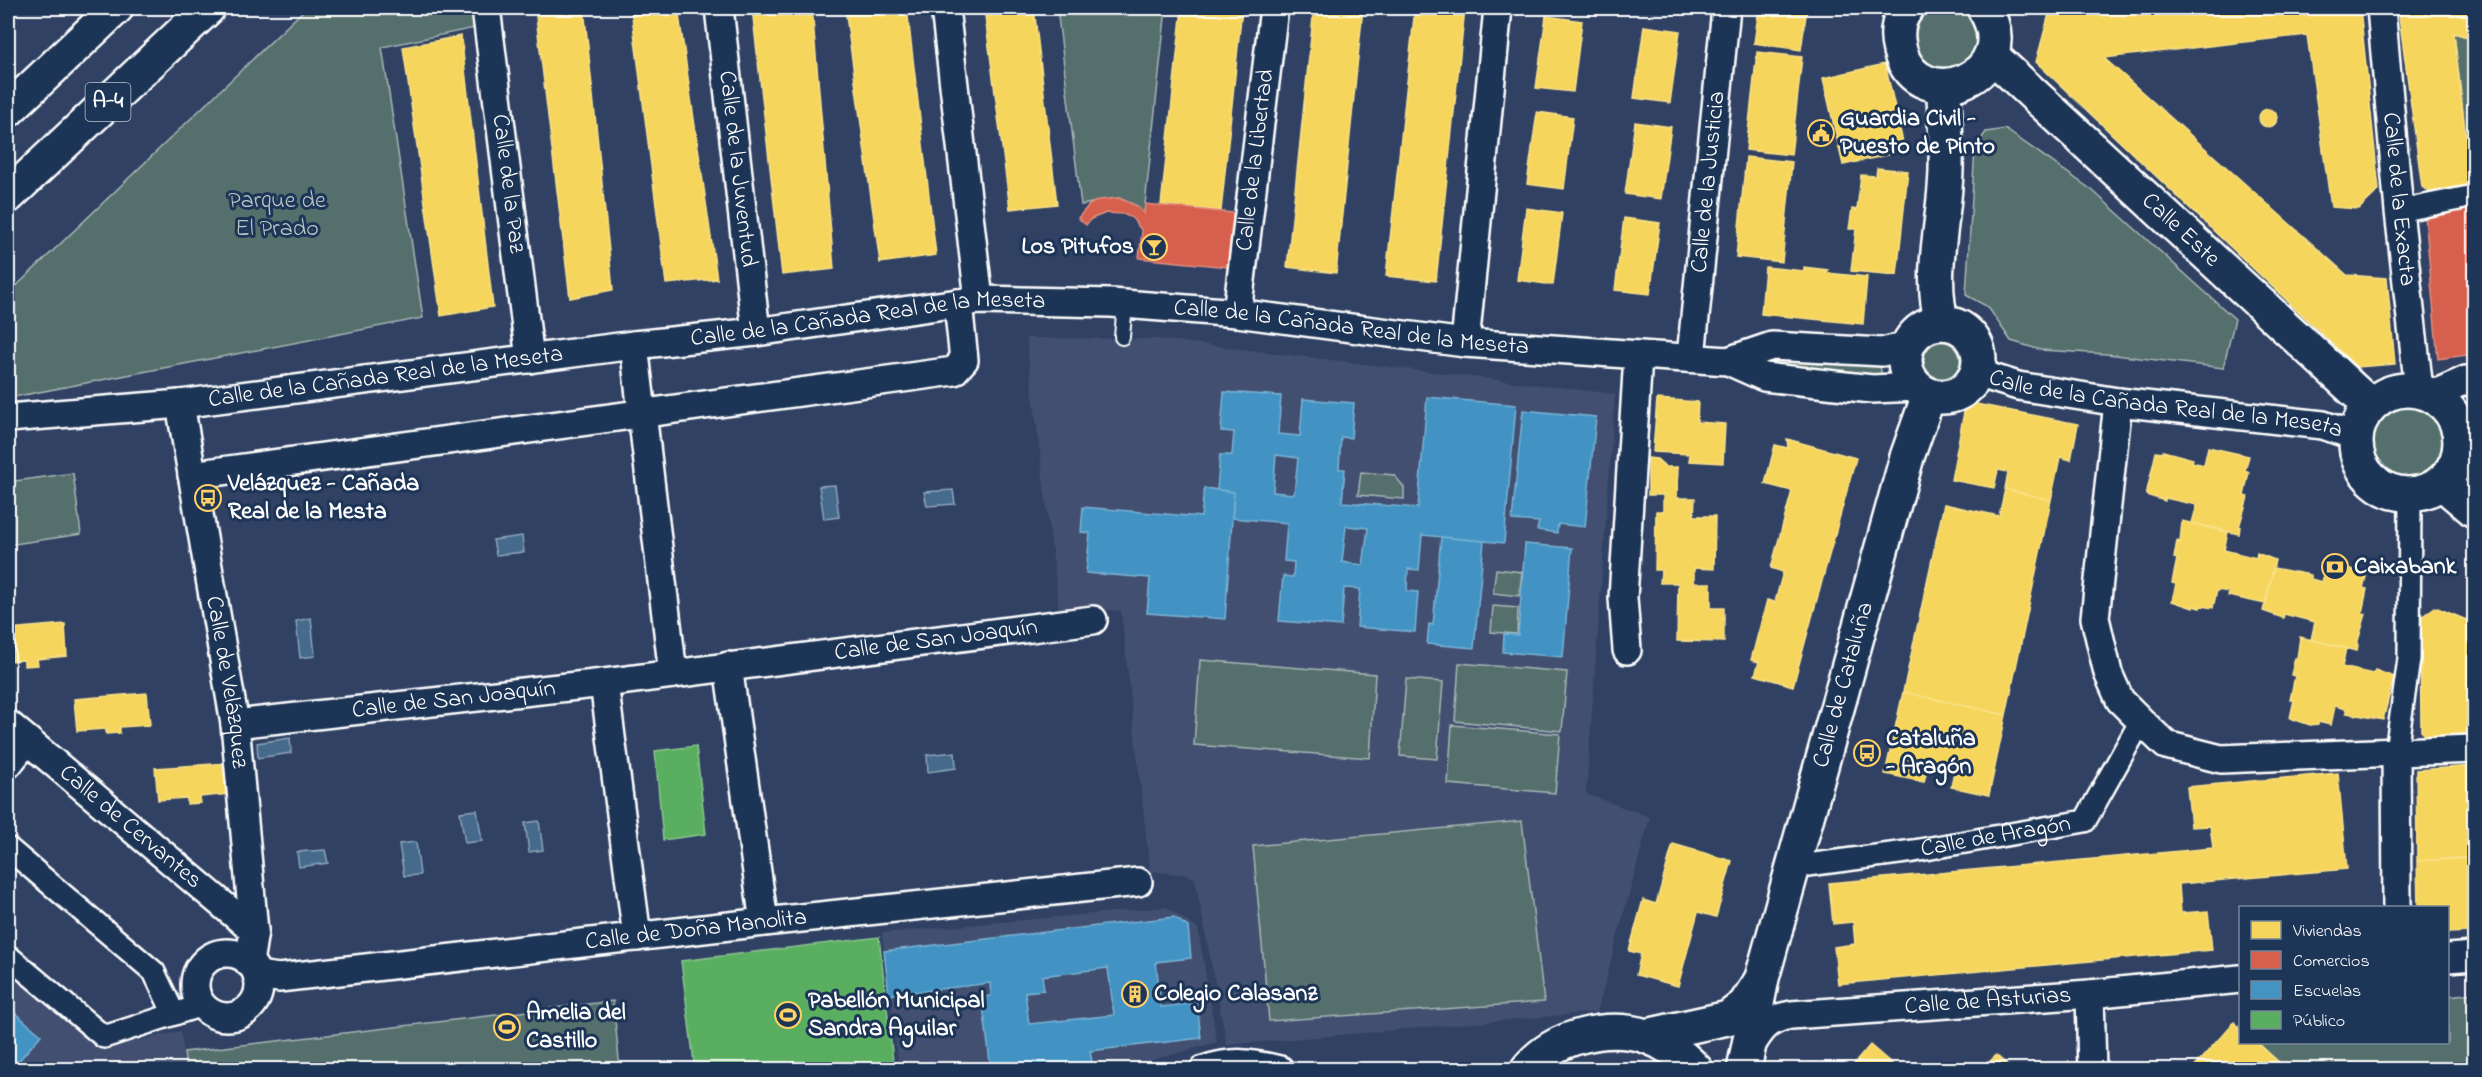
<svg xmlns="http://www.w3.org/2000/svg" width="2482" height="1077" font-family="'Indie Flower',sans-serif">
  <rect width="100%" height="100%" fill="#304164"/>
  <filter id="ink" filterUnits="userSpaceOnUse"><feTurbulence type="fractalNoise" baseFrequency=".0167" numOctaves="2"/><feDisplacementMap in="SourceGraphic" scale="12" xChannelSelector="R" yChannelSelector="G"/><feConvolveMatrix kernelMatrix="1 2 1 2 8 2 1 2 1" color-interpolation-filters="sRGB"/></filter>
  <g filter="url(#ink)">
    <path fill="#424f71" d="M1026 338 1158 339 1615 394 1586 794 1650 817 1597 1012 1227 1045 1195 879 1188 875 1150 871 1121 611 1059 608Z
      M1167 907 1198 929 1217 1042 1119 1069H899L882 933Z
      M8 961 118 1045 181 1031 185 1069H8Z"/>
    <path fill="#556f6c" stroke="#aab7b6" stroke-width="1.5" d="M306 8H471L475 28 382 47 423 318 8 398V294Z
      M1057 8H1166L1144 214 1137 206 1119 198 1081 205Z
      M1919 8H1970L1984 28 1974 66 1925 73 1907 28Z
      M2454 33 2474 39V203L2472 193Z
      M2005 129 2092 190 2235 319 2223 368 2107 354 2041 350 2011 341 1988 307 1966 295 1975 148 1986 132Z
      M1924 360a18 18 0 1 1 36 0a18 18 0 1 1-36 0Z
      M1778 356 1879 361 1883 381 1747 362Z
      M2372 442a35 35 0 1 1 70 0a35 35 0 1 1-70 0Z
      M1361 472 1394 475 1404 487V499L1358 495Z
      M73 473 81 534 8 545V482Z
      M1496 569 1522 572 1519 596 1493 593Z
      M1493 606 1518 608 1517 634 1491 632Z
      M1200 660 1375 674 1370 758 1194 745Z
      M1459 663 1567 672 1562 731 1455 721Z
      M1406 679 1443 682 1437 759 1400 756Z
      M1452 725 1560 734 1555 793 1448 784Z
      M1522 821 1544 1002 1269 1021 1253 846Z
      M2474 993V1069H2287L2257 1043 2448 1042V996Z
      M613 1001 620 1069H186L184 1052Z"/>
    <path fill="#446a8c" stroke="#8fa6ba" stroke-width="1.5" d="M835 485 839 517 824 519 819 486Z
      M953 490 955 504 927 506 924 492Z
      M522 536 524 552 496 555 493 540Z
      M311 618 315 656 300 658 296 621Z
      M290 738 291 753 258 758 257 743Z
      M955 752 956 768 928 772 927 755Z
      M477 810 482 841 465 843 460 812Z
      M539 821 543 850 529 852 525 823Z
      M416 842 420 875 404 876 399 844Z
      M325 850 328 863 299 867 297 852Z"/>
    <path fill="#f6d55c" stroke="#f9e28d" stroke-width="1.5" d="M535 8H584L613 290 570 298Z
      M631 8H678L717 279 666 284Z
      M752 8H812L834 269 782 275Z
      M845 8H907L936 255 880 263Z
      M984 8H1034L1057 204 1010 209Z
      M1182 8H1242L1221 211 1161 205Z
      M1314 8H1363L1336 273 1287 267Z
      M1415 8H1465L1436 281 1386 276Z
      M1759 8H1807L1801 50 1754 43Z
      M2105 8H2360L2379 190 2359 209 2331 207 2307 35 2104 58 2347 275 2387 278 2395 364 2357 367 2036 62 2049 14Z
      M2398 8H2474V39L2454 33 2472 193 2437 197 2422 187Z
      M1546 16 1582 21 1573 92 1536 88Z
      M1644 26 1680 31 1670 103 1634 98Z
      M461 36 493 307 441 316 403 47Z
      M1757 52 1802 57 1791 155 1746 150Z
      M1885 64 1905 151 1843 165 1823 78Z
      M2259 118a9 9 0 1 1 18 0a9 9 0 1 1-18 0Z
      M1537 112 1573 117 1564 189 1527 184Z
      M1635 122 1671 127 1661 199 1625 194Z
      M1746 157 1792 162 1782 262 1736 257Z
      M1877 168 1908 171 1897 275 1851 271 1856 229H1849L1852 209 1857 210 1861 175 1876 176Z
      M1526 208 1562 213 1553 285 1517 280Z
      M1624 218 1660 223 1650 294 1615 290Z
      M1765 267 1804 271V267L1828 270 1827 273 1867 277 1863 324 1761 314Z
      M1657 399 1698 402 1697 422 1725 424 1723 463 1689 461 1690 454 1653 452Z
      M1966 402 2078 424 2071 460 2060 457 2051 500 2005 489 2008 472 1998 470 1994 488 1951 480Z
      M1787 439 1856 458 1793 686 1755 675 1759 662 1751 660 1767 600 1775 602 1783 572 1771 568 1792 491 1765 484 1775 445 1788 448Z
      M2208 447 2249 456 2245 470 2249 472 2244 496 2248 497 2239 527H2240L2239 534 2192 523 2197 505 2165 498V501L2146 495 2156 452 2163 453V451L2193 459 2192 462 2204 465Z
      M1648 458 1657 459 1666 467H1678L1677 498H1695L1694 516H1715L1714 569 1694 568V583H1711V608H1724V642L1677 641 1678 583H1660L1661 570H1655L1656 511H1663V495H1648Z
      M2005 489 2051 500 2006 715 1903 692 1944 504 1999 516Z
      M2182 521 2228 532 2224 550 2256 558 2257 553 2275 560 2266 604 2228 596 2229 592 2217 590 2213 608 2201 606 2200 608 2193 606V608L2172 601 2176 584 2172 583 2177 559 2174 558 2177 541 2180 542Z
      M2327 563 2367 573 2363 588 2367 589 2362 613 2366 614 2357 644 2358 645 2357 651 2311 640 2315 622 2284 614 2283 618 2263 611 2274 568 2311 575V579L2322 582Z
      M2435 607 2474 623V737L2429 739 2421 731 2420 618Z
      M65 624 67 656 37 659 38 665 24 666V660L8 661V629Z
      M2300 637 2346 648 2342 667 2373 674 2375 670 2394 677 2383 720 2346 713V709L2335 706 2331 725 2318 722V724L2310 725 2290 718 2294 700H2290L2295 676 2291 675 2295 658H2297Z
      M1903 692 2006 715 1989 795 1951 787 1955 766 1929 760 1924 782 1885 774Z
      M147 693 150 725 120 727V733L106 734V729L77 731 74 699Z
      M228 763 230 794 200 797 201 803 187 804V798L158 800 155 768Z
      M2474 766V857L2417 861 2416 770Z
      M2338 773 2347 869 2179 884 2181 913 2208 911 2212 950 1838 984 1834 947 1855 944 1853 922 1833 924 1829 883 2213 848 2210 826 2191 827 2187 787Z
      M1673 844 1732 861 1716 917 1698 912 1678 986 1636 975 1641 954 1629 951 1643 900 1656 904Z
      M2474 857V931L2471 932 2469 858Z
      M2469 858 2471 932 2448 933V908H2418L2417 861Z
      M2234 1022 2240 1028V1042H2257L2287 1070H2191Z
      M1870 1045 1899 1070H1849Z
      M1996 1055 2013 1070H1982Z"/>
    <path fill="#d6604d" stroke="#e29082" stroke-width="1.5" d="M1119 198 1137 206 1144 214 1145 204 1233 213 1228 267 1139 258 1142 231 1132 218 1123 214 1106 213 1091 219 1086 225 1078 218 1089 205 1098 200Z
      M2474 204V354L2438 359 2425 215Z"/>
    <path fill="#4393c3" stroke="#7bb3d5" stroke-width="1.5" fill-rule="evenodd" d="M1224 392 1281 396 1278 434 1300 436 1303 399 1354 403 1351 438 1341 437 1339 469H1345L1342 502 1418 508 1427 397 1516 405 1504 543 1422 535 1419 570 1408 569 1407 591 1418 592 1415 632 1357 627 1360 589 1344 588 1341 626 1279 621 1283 576 1293 577 1294 562 1284 561 1287 523 1232 518 1234 492 1217 490 1220 455H1232L1234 432 1221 431ZM1276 455 1298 458 1294 494 1273 492ZM1346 526 1368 528 1363 565 1342 562Z
      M1523 410 1596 417 1585 527 1558 524 1557 533 1537 530 1539 522 1512 520Z
      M1204 488 1234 492 1225 619 1147 613 1150 578 1086 573 1090 533 1081 532 1083 507 1201 517Z
      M1441 537 1484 541 1474 648 1427 644 1429 624 1433 625Z
      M1525 544 1572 548 1563 657 1503 652 1504 634 1518 635Z
      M1174 917 1188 927 1191 958 1156 962 1161 1007 1197 1003 1201 1038 1090 1051 1092 1062 1031 1070H991L982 997 991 996 990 983 889 995 884 951ZM1108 968 1114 1015 1029 1024 1025 992 1044 990 1042 976Z
      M8 1007 41 1035 11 1070H8Z"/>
    <path fill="#5aae61" stroke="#8cc690" stroke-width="1.5" d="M696 746 706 834 663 840 655 751Z
      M879 937 894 1070H695L681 961Z"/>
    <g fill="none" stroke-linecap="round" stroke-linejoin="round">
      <defs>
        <path id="service" d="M1122 337 1125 304"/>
        <g id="pedestrian">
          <path d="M2399 211 2474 196"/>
          <path d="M2396 751 2409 659 2410 494"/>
          <path d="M8 848 154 972 174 1014"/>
          <path id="s1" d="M1792 867 1914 851 2085 821 2141 721"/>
          <path d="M8 956 104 1037 202 1005"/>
        </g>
        <g id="minor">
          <path id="s2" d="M486 8 530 359"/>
          <path id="s3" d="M719 8 756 332"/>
          <path d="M945 8 979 300"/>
          <path id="s4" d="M2381 8 2399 211 2419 390"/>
          <path id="s5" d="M1237 313 1274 8"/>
          <path d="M1465 343 1498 8"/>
          <path d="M634 345 673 674"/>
          <path id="s6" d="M1691 357 1726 8"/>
          <path d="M1728 361 1772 346 1882 352 1908 346"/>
          <path id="s7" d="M1977 373 2018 386 2118 402 2323 425 2355 436"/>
          <path d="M2432 395 2466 380H2474"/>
          <path d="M2118 402 2095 618 2108 673 2120 700 2141 721 2166 745 2221 759 2474 749"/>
          <path id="s8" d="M180 404 235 724 254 931 249 963"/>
          <path id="s9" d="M8 418 180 404 634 345 756 332 979 300 1111 303 1237 313 1465 343 1728 361 1764 377 1872 389 1917 387"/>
          <path d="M192 475 954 371 964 360 958 303"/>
          <path d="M1627 650 1623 598 1638 356"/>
          <path d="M728 666 764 922"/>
          <path d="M604 683 637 937"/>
          <path id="s10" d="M8 724 254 931"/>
          <path id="s11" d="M235 724 604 683 1093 620"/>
          <path d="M2396 751 2397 908"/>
          <path d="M8 764 27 740"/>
          <circle cx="227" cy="985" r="32"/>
          <path d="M2448 958 2474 956"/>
          <path id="s12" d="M257 975 279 978 764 922 1138 882"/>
          <path d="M2090 994 2092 1070"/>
          <path id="s13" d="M1749 1049C1761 1029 1767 1019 1791 1015L2090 994 2240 979"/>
          <path d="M1204 1070C1233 1060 1251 1063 1280 1070"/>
        </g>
        <g id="tertiary">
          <path id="s14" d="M1991 55 2370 405"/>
          <circle cx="2408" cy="442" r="52"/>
          <path d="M2442 483 2474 510"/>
        </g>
        <g id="secondary">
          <path d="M1907 8C1897 20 1896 36 1900 51 1919 119 2027 76 1984 8"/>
          <path d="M1942 323C1928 273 1945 221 1946 170 1947 142 1944 114 1944 86"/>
          <circle cx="1942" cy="360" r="37"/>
          <path d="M1646 1036 1728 1018 1745 1005 1760 982"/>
          <path d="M1527 1070C1553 1036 1607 1024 1646 1036 1666 1043 1682 1055 1696 1070"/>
          <path id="s15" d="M1744 1070 1762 978 1907 457 1929 395"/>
        </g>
        <path id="motorway" d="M8 110 116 8
          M8 196 208 8"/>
      </defs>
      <use href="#service" stroke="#fff" stroke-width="18"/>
      <use href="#pedestrian" stroke="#fff" stroke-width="26"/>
      <use href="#minor" stroke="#fff" stroke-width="32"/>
      <use href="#tertiary" stroke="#fff" stroke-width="38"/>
      <use href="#secondary" stroke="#fff" stroke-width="38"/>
      <use href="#motorway" stroke="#fff" stroke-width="38"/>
      <use href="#service" stroke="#1d3557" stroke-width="14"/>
      <use href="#pedestrian" stroke="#1d3557" stroke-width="21"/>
      <use href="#minor" stroke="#1d3557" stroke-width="27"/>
      <use href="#tertiary" stroke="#1d3557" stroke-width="33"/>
      <use href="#secondary" stroke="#1d3557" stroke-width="33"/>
      <use href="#motorway" stroke="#1d3557" stroke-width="33"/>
    </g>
  </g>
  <defs>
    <symbol id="civic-ring" viewBox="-11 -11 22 22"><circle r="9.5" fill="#1d3557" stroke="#ffd166" stroke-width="1.5"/><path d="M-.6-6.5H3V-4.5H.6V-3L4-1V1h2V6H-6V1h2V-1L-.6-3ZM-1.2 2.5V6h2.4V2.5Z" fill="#ffd166"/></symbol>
    <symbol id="bar-ring" viewBox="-11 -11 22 22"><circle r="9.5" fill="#1d3557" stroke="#ffd166" stroke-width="1.5"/><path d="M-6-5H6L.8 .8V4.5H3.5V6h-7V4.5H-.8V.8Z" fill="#ffd166"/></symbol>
    <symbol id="bus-ring" viewBox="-11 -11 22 22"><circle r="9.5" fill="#1d3557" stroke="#ffd166" stroke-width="1.5"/><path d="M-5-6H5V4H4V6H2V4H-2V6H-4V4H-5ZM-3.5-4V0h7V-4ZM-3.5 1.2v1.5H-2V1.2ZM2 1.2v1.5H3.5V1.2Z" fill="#ffd166"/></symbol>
    <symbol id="bank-ring" viewBox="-11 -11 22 22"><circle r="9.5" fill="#1d3557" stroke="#ffd166" stroke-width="1.5"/><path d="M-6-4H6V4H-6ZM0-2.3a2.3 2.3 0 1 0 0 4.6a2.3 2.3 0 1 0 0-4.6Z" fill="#ffd166"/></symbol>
    <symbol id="building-ring" viewBox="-11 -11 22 22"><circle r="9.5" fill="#1d3557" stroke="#ffd166" stroke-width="1.5"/><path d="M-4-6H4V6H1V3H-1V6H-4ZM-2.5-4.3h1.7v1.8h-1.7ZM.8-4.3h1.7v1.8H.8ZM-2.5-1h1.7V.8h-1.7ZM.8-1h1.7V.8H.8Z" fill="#ffd166"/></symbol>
    <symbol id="stadium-ring" viewBox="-11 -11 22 22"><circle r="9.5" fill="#1d3557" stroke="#ffd166" stroke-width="1.5"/><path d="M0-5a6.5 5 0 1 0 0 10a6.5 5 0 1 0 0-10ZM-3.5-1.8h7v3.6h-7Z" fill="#ffd166"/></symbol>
  </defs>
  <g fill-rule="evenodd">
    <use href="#civic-ring" x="1806" y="118" width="30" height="30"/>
    <use href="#bar-ring" x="1139" y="232" width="30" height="30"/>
    <use href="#bus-ring" x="193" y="483" width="30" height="30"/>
    <use href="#bank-ring" x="2320" y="552" width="30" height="30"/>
    <use href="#bus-ring" x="1852" y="738" width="30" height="30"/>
    <use href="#building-ring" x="1120" y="979" width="30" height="30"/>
    <use href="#stadium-ring" x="773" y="1000" width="30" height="30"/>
    <use href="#stadium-ring" x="492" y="1012" width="30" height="30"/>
  </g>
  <g text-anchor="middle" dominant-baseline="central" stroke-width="6" stroke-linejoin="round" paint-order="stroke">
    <rect fill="#1d3557" stroke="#bbc2cd" stroke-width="1.5" x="85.5" y="83" width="45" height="38" rx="4.5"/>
    <g font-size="22" font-weight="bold" fill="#fff">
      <text x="108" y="102">A-4</text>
    </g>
    <g font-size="24" font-weight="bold" fill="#fff" stroke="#1d3557" text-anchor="start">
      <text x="1840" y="119">Guardia Civil -<tspan x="1840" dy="28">Puesto de Pinto</tspan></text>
      <text x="1134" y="247" text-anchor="end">Los Pitufos</text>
      <text x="228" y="484">Velázquez - Cañada<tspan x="228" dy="28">Real de la Mesta</tspan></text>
      <text x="2354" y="567">Caixabank</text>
      <text x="1886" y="739">Cataluña<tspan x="1886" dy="28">- Aragón</tspan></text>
      <text x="1154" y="994">Colegio Calasanz</text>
      <text x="808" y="1001">Pabellón Municipal<tspan x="808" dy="28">Sandra Aguilar</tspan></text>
      <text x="526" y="1013">Amelia del<tspan x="526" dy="28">Castillo</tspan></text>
    </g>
    <g font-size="24" fill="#fff" stroke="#1d3557">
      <text stroke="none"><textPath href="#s5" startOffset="154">Calle de la Libertad</textPath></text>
      <text stroke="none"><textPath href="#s3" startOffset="162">Calle de la Juventud</textPath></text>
      <text stroke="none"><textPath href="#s6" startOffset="176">Calle de la Justicia</textPath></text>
      <text stroke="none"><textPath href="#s2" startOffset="177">Calle de la Paz</textPath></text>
      <text stroke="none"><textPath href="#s4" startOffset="192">Calle de la Exacta</textPath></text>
      <text stroke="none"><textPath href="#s14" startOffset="258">Calle Este</textPath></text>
      <text stroke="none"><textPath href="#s9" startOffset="866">Calle de la Cañada Real de la Meseta</textPath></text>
      <text stroke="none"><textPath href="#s9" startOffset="1352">Calle de la Cañada Real de la Meseta</textPath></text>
      <text stroke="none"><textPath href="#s9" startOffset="380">Calle de la Cañada Real de la Meseta</textPath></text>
      <text stroke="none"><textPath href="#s7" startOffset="192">Calle de la Cañada Real de la Meseta</textPath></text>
      <text stroke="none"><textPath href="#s11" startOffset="706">Calle de San Joaquín</textPath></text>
      <text stroke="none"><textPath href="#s8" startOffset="282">Calle de Velázquez</textPath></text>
      <text stroke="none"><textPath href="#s15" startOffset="398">Calle de Cataluña</textPath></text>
      <text stroke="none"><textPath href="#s11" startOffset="220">Calle de San Joaquín</textPath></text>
      <text stroke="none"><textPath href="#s10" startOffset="160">Calle de Cervantes</textPath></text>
      <text stroke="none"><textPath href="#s1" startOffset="206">Calle de Aragón</textPath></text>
      <text stroke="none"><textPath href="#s12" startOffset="442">Calle de Doña Manolita</textPath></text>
      <text stroke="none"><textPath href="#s13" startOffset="254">Calle de Asturias</textPath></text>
    </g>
    <g font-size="24" fill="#bbc5c4" stroke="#1d3557">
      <text x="277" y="201">Parque de<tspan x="277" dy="28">El Prado</tspan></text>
    </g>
  </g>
  <rect width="2482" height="1077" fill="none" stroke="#1d3557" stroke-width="30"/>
  <rect x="15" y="15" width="2452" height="1047" fill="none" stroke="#fff" stroke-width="2" filter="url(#ink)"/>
  <rect x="2239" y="906" width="210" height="138" fill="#1d3557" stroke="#77869a" stroke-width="1.5"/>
  <rect x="2251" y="921" width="30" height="18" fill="#f6d55c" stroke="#77869a" stroke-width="1.5"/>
  <text x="2293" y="936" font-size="18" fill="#ffffff">Viviendas</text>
  <rect x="2251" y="951" width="30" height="18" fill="#d6604d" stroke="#77869a" stroke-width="1.5"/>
  <text x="2293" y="966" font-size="18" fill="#ffffff">Comercios</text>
  <rect x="2251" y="981" width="30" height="18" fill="#4393c3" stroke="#77869a" stroke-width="1.5"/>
  <text x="2293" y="996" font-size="18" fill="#ffffff">Escuelas</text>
  <rect x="2251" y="1011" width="30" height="18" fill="#5aae61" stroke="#77869a" stroke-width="1.5"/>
  <text x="2293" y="1026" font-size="18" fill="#ffffff">Público</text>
</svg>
